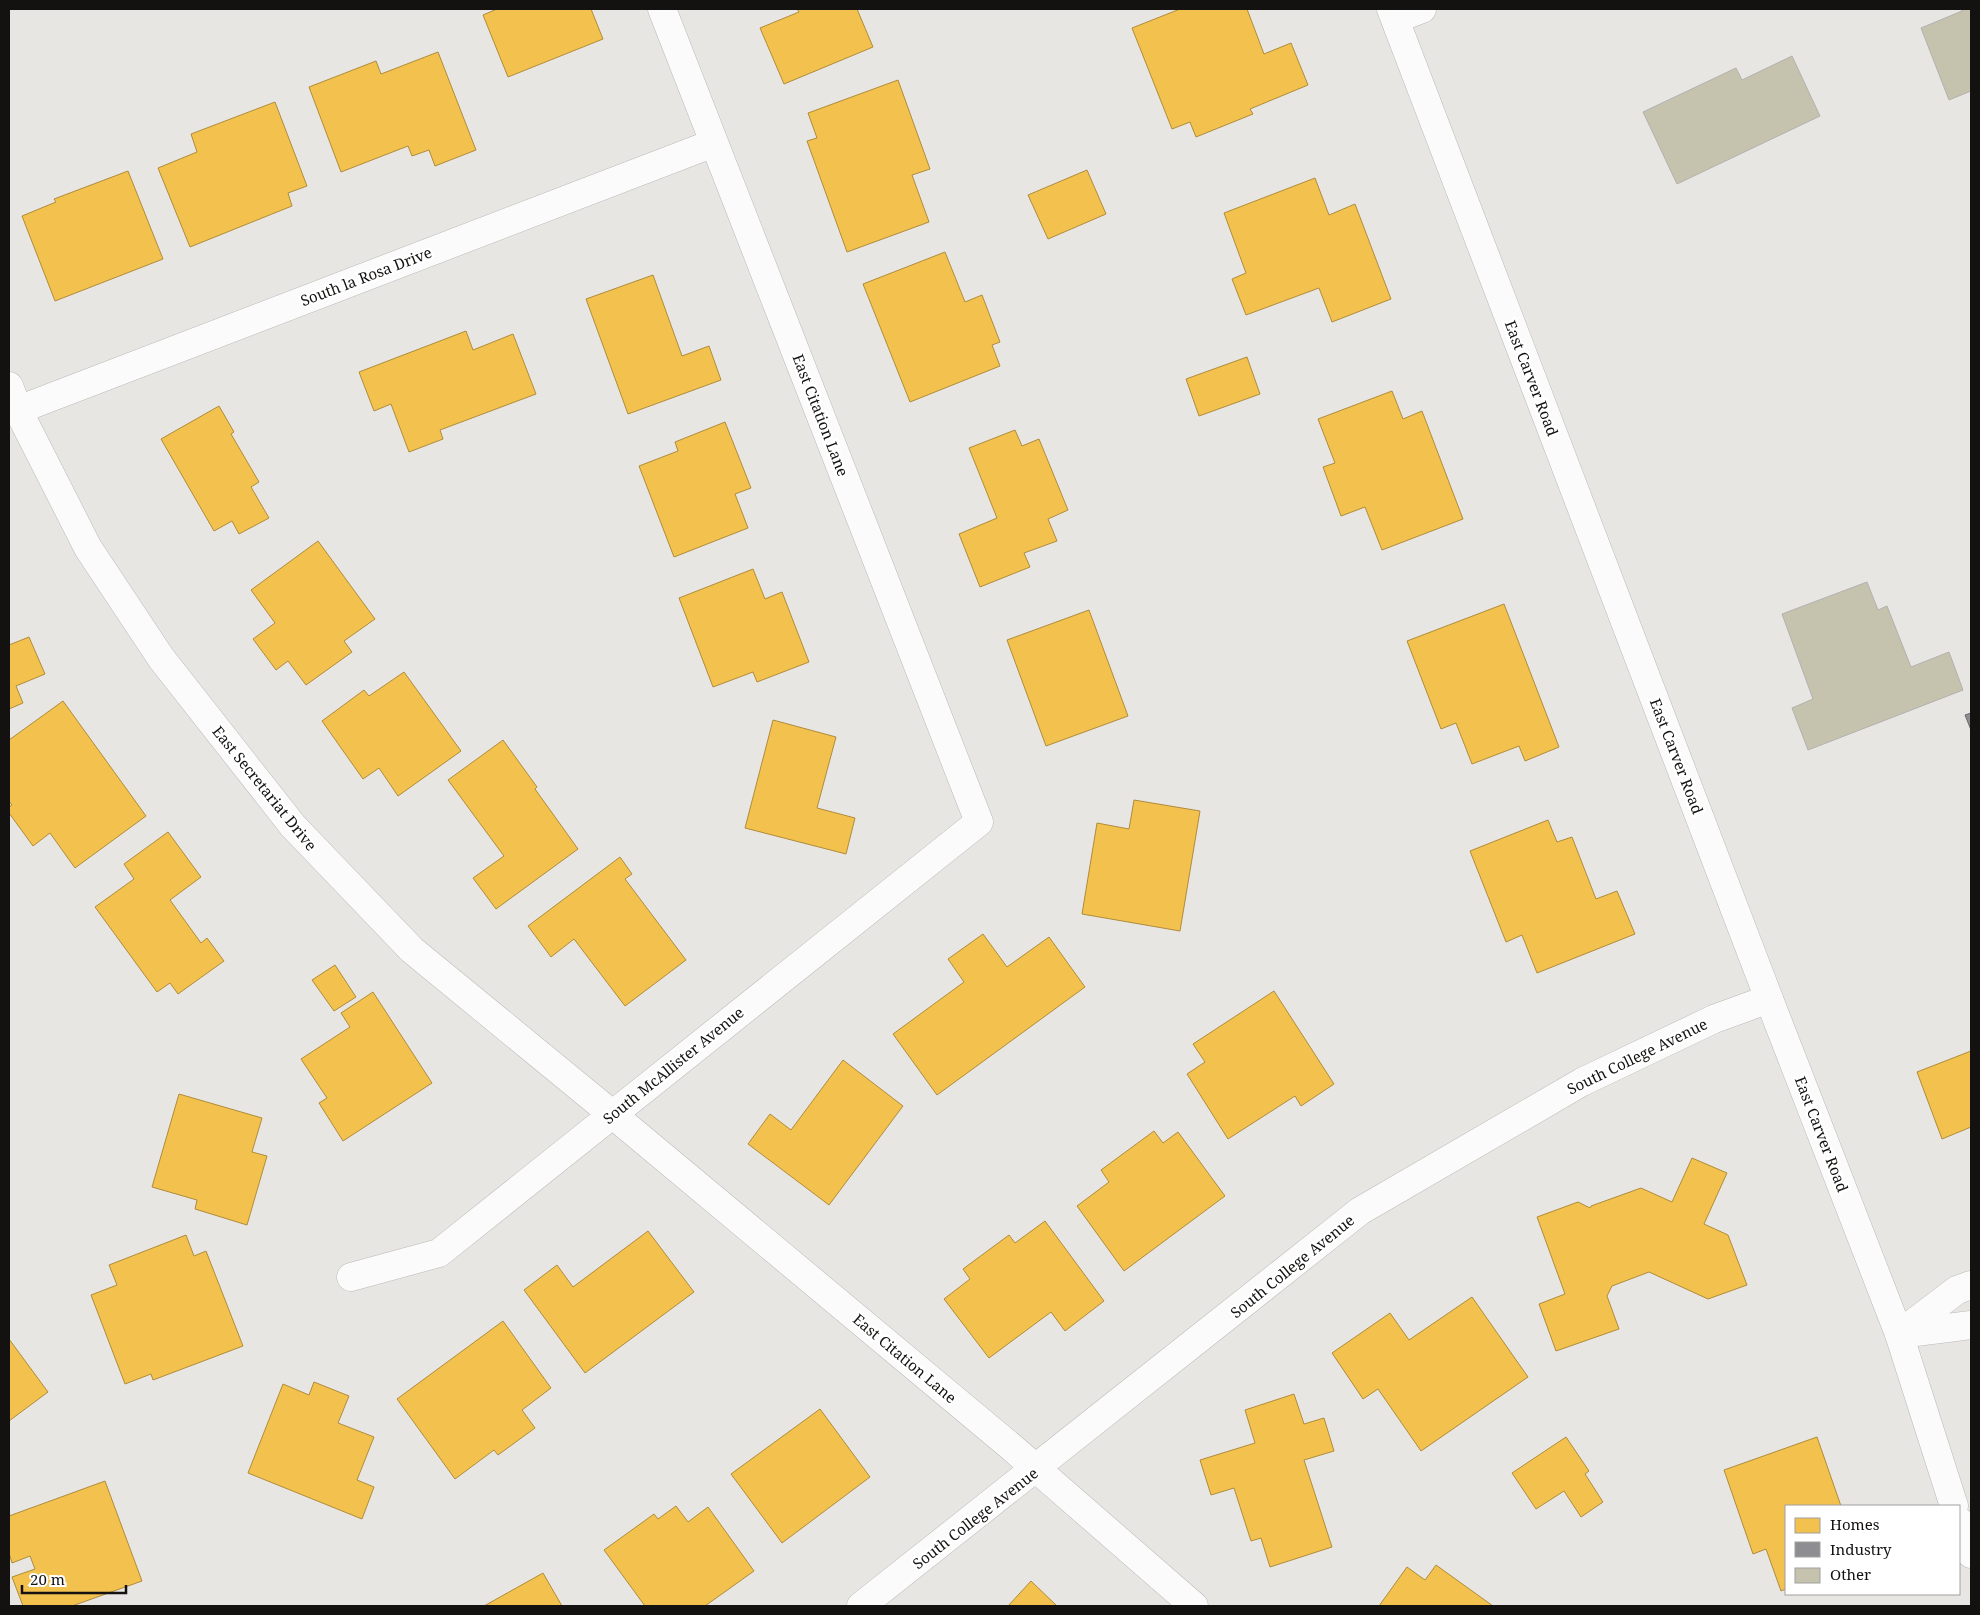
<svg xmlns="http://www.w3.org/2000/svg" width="1980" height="1615" font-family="'Noto Serif',serif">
  <rect width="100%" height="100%" fill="#e8e6e3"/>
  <path fill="#f2c14e" stroke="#af8c3b" d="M497 9H591L603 39 508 77 483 15Z
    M797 9H857L873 47 784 84 760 28 799 12Z
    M1180 9H1247L1264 54 1291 43 1308 85 1250 109 1253 114 1196 137 1190 122 1172 129 1132 28Z
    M438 52 476 150 435 166 429 150 412 156 408 146 341 172 309 87 376 61 381 74Z
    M898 80 930 169 912 175 929 222 847 252 807 141 817 138 808 113Z
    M275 102 307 186 288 193 292 206 190 247 158 168 197 152 191 134Z
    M1087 170 1106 214 1048 239 1028 195Z
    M128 171 163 259 55 301 22 216 56 202 54 199Z
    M1315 178 1329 215 1355 204 1391 299 1332 322 1319 288 1246 315 1232 279 1246 273 1224 213Z
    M945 252 965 302 982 295 1000 342 992 345 1000 366 910 402 863 284Z
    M653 275 682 356 709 346 721 380 628 414 586 299Z
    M466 331 473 350 513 334 536 394 440 430 443 439 409 452 391 404 374 411 359 372Z
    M1247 357 1260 394 1199 416 1186 379Z
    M1392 391 1403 419 1422 411 1463 519 1382 550 1365 507 1341 516 1323 467 1335 463 1318 419Z
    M219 406 234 432 231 434 259 482 251 487 269 518 239 534 232 521 214 531 161 439Z
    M725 422 751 488 735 494 748 528 674 557 639 466 678 451 675 442Z
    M1015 430 1022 446 1039 439 1068 510 1048 519 1057 541 1024 553 1030 567 980 587 959 534 997 518 969 448Z
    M318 541 375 619 344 641 352 652 306 685 288 661 276 670 253 639 275 623 251 590Z
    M753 569 765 599 782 592 809 662 757 682 753 672 713 687 679 598Z
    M1504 604 1559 747 1525 761 1519 746 1472 764 1456 723 1441 729 1407 641Z
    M1089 610 1128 716 1046 746 1007 640Z
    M29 637 45 674 16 686 23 703 9 709V645Z
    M404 672 461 751 398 796 379 768 363 779 322 721 364 690 369 696Z
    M63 701 146 816 75 868 50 833 33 846 9 813V807L12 805 9 801V740Z
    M773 720 836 737 817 808 855 818 846 854 745 828Z
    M503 740 537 787 535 789 578 849 496 909 473 878 504 856 448 780Z
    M1134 800 1200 811 1180 931 1082 914 1097 823 1129 829Z
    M1548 820 1557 842 1572 837 1596 899 1617 891 1635 934 1537 973 1522 935 1506 942 1470 851Z
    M168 832 201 877 170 900 201 943 207 938 224 961 178 994 170 983 157 992 95 907 134 879 124 864Z
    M620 857 632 874 625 879 686 960 625 1006 574 939 551 957 528 926Z
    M983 934 1007 967 1049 937 1085 987 937 1095 893 1034 964 982 948 959Z
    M335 965 356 997 334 1011 312 980Z
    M1274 991 1334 1084 1301 1106 1295 1096 1228 1139 1187 1074 1205 1062 1193 1044Z
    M373 992 432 1083 343 1141 319 1103 327 1098 301 1059 350 1027 341 1013Z
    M1971 1051V1127L1942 1139 1917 1072Z
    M843 1060 903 1106 829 1205 748 1144 770 1114 791 1130Z
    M179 1094 262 1118 252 1152 267 1156 247 1225 195 1209 197 1200 152 1187Z
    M1154 1131 1163 1143 1178 1132 1225 1196 1124 1271 1077 1206 1109 1182 1101 1170Z
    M1692 1158 1727 1173 1704 1224 1728 1235 1747 1285 1708 1299 1649 1272 1612 1286 1607 1296 1619 1329 1556 1351 1539 1304 1565 1294 1537 1217 1578 1202 1590 1208 1591 1206 1641 1188 1672 1202Z
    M1045 1221 1104 1301 1065 1331 1051 1312 989 1358 944 1299 970 1279 963 1269 1009 1235 1015 1243Z
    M648 1231 694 1292 585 1373 524 1290 557 1265 573 1287Z
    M186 1235 194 1256 206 1251 243 1346 153 1380 151 1374 125 1384 91 1295 117 1285 109 1265Z
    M1472 1297 1528 1377 1421 1451 1378 1389 1363 1399 1332 1353 1390 1313 1409 1340Z
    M503 1321 551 1388 522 1410 535 1428 498 1455 494 1450 455 1479 397 1399Z
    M9 1339 48 1392 9 1421Z
    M314 1382 349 1396 338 1423 374 1437 357 1480 374 1487 362 1519 248 1473 283 1384 309 1395Z
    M1294 1394 1304 1424 1324 1418 1334 1451 1304 1460 1332 1547 1270 1567 1261 1538 1251 1541 1234 1488 1211 1495 1200 1460 1255 1443 1245 1410Z
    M820 1409 870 1477 782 1543 731 1474Z
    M1566 1437 1589 1471 1585 1474 1603 1502 1581 1517 1564 1491 1536 1509 1512 1473Z
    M1817 1437 1841 1506H1786V1589L1781 1591 1766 1549 1753 1554 1724 1470Z
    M105 1481 142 1581 72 1606H23L12 1577 35 1569 30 1556 12 1563 9 1553V1516Z
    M676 1506 688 1522 708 1507 754 1571 705 1606H645L604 1550 654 1514 658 1519Z
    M1436 1565 1493 1606H1379L1407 1567 1425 1580Z
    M543 1573 562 1606H484Z
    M1031 1581 1057 1606H1008Z"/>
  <path fill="#8d8d92" stroke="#69686b" d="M1971 713V730L1965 715Z"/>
  <path fill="#c5c3ad" stroke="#b2b1ae" d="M1961 9H1971V91L1949 100 1921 28 1962 11Z
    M1792 56 1820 116 1677 184 1643 112 1736 68 1742 80Z
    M1867 582 1878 610 1887 606 1911 667 1949 652 1963 690 1808 750 1792 708 1813 699 1782 614Z"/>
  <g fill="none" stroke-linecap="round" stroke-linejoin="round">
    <defs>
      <path id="street" d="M1396 19 1422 9
        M9 386 18 410 88 548 161 658 293 826 412 950 612 1114 1009 1445 1194 1606
        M18 410 714 143
        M351 1277 439 1253 979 822 662 9
        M1899 1334 1957 1290 1971 1285
        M1900 1334 1971 1325
        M861 1606 1360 1211 1582 1082 1714 1019 1769 999"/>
      <path id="secondary" d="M1391 9 1769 999 1899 1334 1954 1506
        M1959 1521 1971 1554"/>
    </defs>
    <use href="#street" stroke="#bbb9b7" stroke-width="29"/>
    <use href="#secondary" stroke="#bbb9b7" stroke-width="29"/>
    <use href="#street" stroke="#fcfbfb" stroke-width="28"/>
    <use href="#secondary" stroke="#fcfbfb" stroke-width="28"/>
  </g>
  <g text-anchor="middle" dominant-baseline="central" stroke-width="5" stroke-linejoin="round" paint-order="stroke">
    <g font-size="15" fill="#141210" stroke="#fff">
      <text transform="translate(366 276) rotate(-21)">South la Rosa Drive</text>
      <text transform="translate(1532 378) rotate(69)">East Carver Road</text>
      <text transform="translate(821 415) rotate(69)">East Citation Lane</text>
      <text transform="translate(1677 756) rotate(69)">East Carver Road</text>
      <text transform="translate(265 788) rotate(51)">East Secretariat Drive</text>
      <text transform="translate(1637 1056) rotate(-26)">South College Avenue</text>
      <text transform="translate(673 1065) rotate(-39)">South McAllister Avenue</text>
      <text transform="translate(1822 1134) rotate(69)">East Carver Road</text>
      <text transform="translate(1292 1266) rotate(-39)">South College Avenue</text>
      <text transform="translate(905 1358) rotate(40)">East Citation Lane</text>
      <text transform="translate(975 1518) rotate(-38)">South College Avenue</text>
    </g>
  </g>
  <rect width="1980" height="1615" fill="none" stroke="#141210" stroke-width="20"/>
  <rect x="1785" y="1505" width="175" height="90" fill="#ffffff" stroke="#a1a09f"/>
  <rect x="1795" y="1518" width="25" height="15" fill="#f2c14e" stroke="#a1a09f"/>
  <text x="1830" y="1530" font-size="15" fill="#141210">Homes</text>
  <rect x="1795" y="1542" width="25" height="15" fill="#8d8d92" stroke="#a1a09f"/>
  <text x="1830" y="1555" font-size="15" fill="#141210">Industry</text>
  <rect x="1795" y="1568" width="25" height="15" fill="#c5c3ad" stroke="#a1a09f"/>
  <text x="1830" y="1580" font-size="15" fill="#141210">Other</text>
  <path d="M22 1585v8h104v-8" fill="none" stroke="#141210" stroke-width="2.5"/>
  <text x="30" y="1585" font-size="15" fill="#141210" stroke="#ffffff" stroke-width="4" paint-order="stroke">20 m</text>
</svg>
